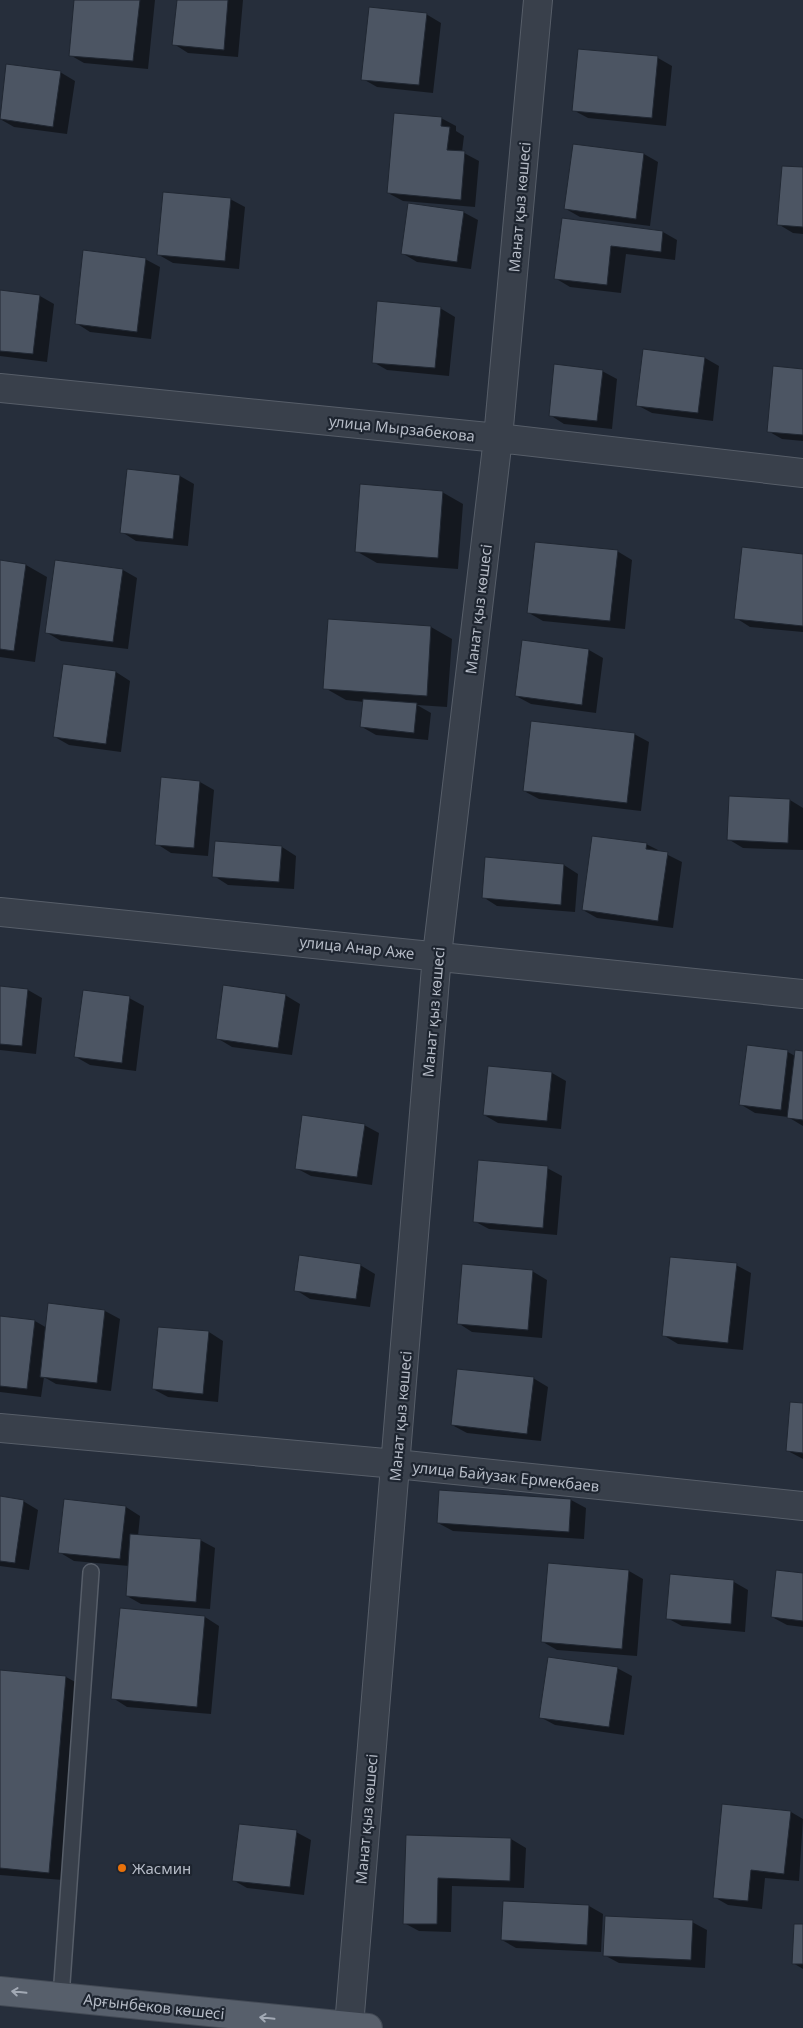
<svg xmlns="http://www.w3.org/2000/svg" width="803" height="2028" font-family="'Noto Sans',sans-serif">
  <rect width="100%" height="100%" fill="#262e3b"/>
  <path fill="#0007" d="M75 0H155L148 69 84 63 70 55Z
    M178 0H243L238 57 188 53 174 44Z
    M426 14 441 23 433 93 377 87 363 79Z
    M658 58 672 66 666 126 588 118 573 110Z
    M7 65 60 72 75 81 67 134 14 127 0 119Z
    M441 118 456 126V131L464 136 462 152 479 161 475 207 403 201 388 193Z
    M644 154 658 162 650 226 580 217 566 209Z
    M803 169V234L793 233 778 224Z
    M230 199 245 207 239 269 173 263 159 255Z
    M463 212 478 220 471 269 417 262 402 253Z
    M563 220 663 232 677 240 675 260 626 254 621 293 570 287 555 278Z
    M145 259 160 267 151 339 90 332 76 323Z
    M0 292 40 296 54 304 47 362 0 356Z
    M440 308 455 317 449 376 387 370 373 362Z
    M705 358 719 366 713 421 652 413 637 405Z
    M803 370V441L782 439 768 431Z
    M602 371 617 379 612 429 564 424 550 415Z
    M180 476 194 484 188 546 136 541 122 532Z
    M442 492 463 504 458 569 377 563 356 551Z
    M617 551 632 560 625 629 543 621 529 613Z
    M803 555V632L750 627 736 618Z
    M0 562 26 565 47 577 35 662 0 657Z
    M123 570 137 578 128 649 61 641 46 632Z
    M431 627 452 639 447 707 417 705 431 713 428 740 376 735 362 727 364 702 346 700 325 688Z
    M589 650 603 658 596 713 531 704 516 696Z
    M116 672 130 681 121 752 69 745 55 737Z
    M634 734 649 742 641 811 539 799 524 791Z
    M163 779 200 782 214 790 208 856 171 853 157 844Z
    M790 800 803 808V850L743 848 728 839Z
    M646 844 682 862 673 928 597 918 583 910Z
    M282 847 296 856 294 889 228 885 214 876Z
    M564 865 578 874 575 912 497 906 483 897Z
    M0 987 28 990 42 998 36 1054 0 1050Z
    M285 995 300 1004 292 1055 232 1047 217 1038Z
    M129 998 144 1006 136 1071 90 1065 76 1057Z
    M748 1047 788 1052 795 1056 803 1052V1126L788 1117 755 1113 740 1104Z
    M552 1073 566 1081 561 1129 498 1123 484 1115Z
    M364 1125 379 1133 372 1185 311 1176 296 1168Z
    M547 1168 562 1176 557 1235 489 1229 474 1221Z
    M360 1265 375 1274 370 1307 310 1299 296 1290Z
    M736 1265 751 1273 743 1350 678 1344 663 1335Z
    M532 1271 547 1280 542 1338 472 1332 458 1323Z
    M49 1305 105 1311 120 1319 111 1391 56 1384 44 1377 41 1397 0 1392V1317L35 1321 47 1328Z
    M209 1332 223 1341 218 1402 168 1397 153 1389Z
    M533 1378 548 1387 541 1441 467 1433 452 1425Z
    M803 1404V1459L788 1451Z
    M440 1492 571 1500 586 1508 584 1539 453 1531 438 1523Z
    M0 1498 23 1501 38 1510 29 1570 0 1566Z
    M126 1507 140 1516 138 1536 200 1540 215 1548 210 1609 141 1604 127 1596 129 1566 74 1561 59 1552Z
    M629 1571 643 1579 637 1656 557 1650 543 1642Z
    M803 1575V1627L787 1625 772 1617Z
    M671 1576 734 1582 748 1590 745 1632 682 1626 667 1618Z
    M121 1609 205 1617 219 1626 211 1714 127 1707 113 1698Z
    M617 1668 632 1676 624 1735 555 1725 540 1717Z
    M0 1671 66 1677 81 1685 63 1880 0 1875Z
    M791 1812 803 1819 799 1881 765 1878 762 1909 728 1905 714 1897Z
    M296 1832 311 1840 304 1895 247 1888 233 1880Z
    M407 1836 511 1839 526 1848 524 1888 452 1886 451 1932 419 1931 404 1923Z
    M589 1906 603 1914 601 1952 516 1948 502 1940Z
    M692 1922 707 1930 705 1968 619 1963 604 1955Z
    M803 1925V1969L793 1963Z"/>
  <path fill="#4c5563" stroke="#202732" d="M74 0H140L133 61 69 56Z
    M177 0H228L224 50 172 45Z
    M369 7 427 13 419 85 361 80Z
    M578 49 658 56 652 118 572 111Z
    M6 64 61 71 53 127 0 119Z
    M394 113 442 117 441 126 450 127 447 150 465 151 461 200 387 193Z
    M573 144 644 153 636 219 564 209Z
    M782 166 803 167V227L777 225Z
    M163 192 231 198 225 261 157 255Z
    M408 203 464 211 457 262 401 254Z
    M562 218 663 231 661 252 611 246 607 285 554 279Z
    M83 250 146 258 137 332 75 324Z
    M0 290 40 295 33 354 0 351Z
    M377 301 441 307 435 368 372 363Z
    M643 349 705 357 698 413 636 406Z
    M554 364 603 370 597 421 549 416Z
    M773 366 803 369V435L767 432Z
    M127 469 180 475 173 539 120 533Z
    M360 484 443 491 438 558 355 552Z
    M535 542 618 550 610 621 527 613Z
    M742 547 803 554V626L734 619Z
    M0 560 26 564 14 651 0 649Z
    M55 560 123 569 113 642 45 633Z
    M328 619 431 626 427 696 323 689Z
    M522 640 589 649 582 705 515 696Z
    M63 664 116 671 106 744 53 737Z
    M363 699 417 703 414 733 360 727Z
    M531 721 635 733 627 803 523 791Z
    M161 777 200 781 194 848 155 845Z
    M729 796 790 799 788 843 727 840Z
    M592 836 647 843 646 849 668 852 658 921 582 910Z
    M215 841 282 846 279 882 212 877Z
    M485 857 564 864 561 905 482 898Z
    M223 985 286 994 278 1048 216 1039Z
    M0 986 28 989 22 1046 0 1044Z
    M83 990 130 996 122 1063 74 1057Z
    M747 1045 788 1050 781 1110 739 1105Z
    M795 1050 803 1051V1120L787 1118Z
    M488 1066 552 1072 547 1121 483 1115Z
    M302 1115 365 1124 357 1177 295 1169Z
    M478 1160 548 1166 543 1228 473 1222Z
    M299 1255 361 1264 356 1299 294 1291Z
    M670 1257 737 1263 728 1343 662 1336Z
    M462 1264 533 1270 528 1330 457 1324Z
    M48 1303 105 1310 97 1383 40 1377Z
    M0 1316 35 1320 27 1389 0 1386Z
    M158 1327 209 1331 203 1394 152 1389Z
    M457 1369 534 1377 527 1434 451 1425Z
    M790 1402 803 1403V1453L786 1451Z
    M439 1490 571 1499 569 1532 437 1523Z
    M0 1496 24 1500 15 1563 0 1561Z
    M64 1499 126 1506 120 1559 58 1553Z
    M130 1534 201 1539 196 1602 126 1596Z
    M548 1563 629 1570 622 1649 541 1642Z
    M776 1570 803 1573V1621L771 1617Z
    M670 1574 734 1580 731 1624 666 1619Z
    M120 1608 205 1616 197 1707 111 1699Z
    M548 1657 618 1667 609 1727 539 1718Z
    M0 1670 66 1676 49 1873 0 1868Z
    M722 1804 791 1811 784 1874 751 1870 748 1901 713 1898Z
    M239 1824 297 1830 290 1887 232 1881Z
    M406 1835 511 1838 510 1881 438 1878 437 1924H403Z
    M503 1901 589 1905 587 1945 501 1940Z
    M605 1916 693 1920 691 1960 603 1956Z
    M794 1924H803V1964H792Z"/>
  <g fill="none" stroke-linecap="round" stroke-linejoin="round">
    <defs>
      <path id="lane" d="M61 1997 91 1572"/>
      <path id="street" d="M0 388 498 438 803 473
        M0 912 803 994
        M0 1428 396 1464 803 1506
        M349 2026 437 955 498 438 538 0"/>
      <path id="primary" d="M0 1991 368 2028"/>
    </defs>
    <use href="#lane" stroke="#575e69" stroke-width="18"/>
    <use href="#street" stroke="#575e69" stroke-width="30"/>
    <use href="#primary" stroke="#424954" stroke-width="30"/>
    <use href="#lane" stroke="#39404b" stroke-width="15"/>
    <use href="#street" stroke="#39404b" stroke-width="28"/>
    <use href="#primary" stroke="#575f6b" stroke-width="28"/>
  </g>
  <defs><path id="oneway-shaft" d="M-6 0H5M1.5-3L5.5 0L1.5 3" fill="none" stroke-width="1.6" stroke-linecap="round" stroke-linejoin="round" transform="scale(1.25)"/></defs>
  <g stroke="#a2a9b4">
    <use href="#oneway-shaft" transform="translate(19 1992) rotate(-174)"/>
    <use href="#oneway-shaft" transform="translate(267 2018) rotate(-174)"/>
  </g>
  <circle fill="#e8710a" stroke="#1e2530" stroke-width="2" cx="122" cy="1868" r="5"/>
  <g text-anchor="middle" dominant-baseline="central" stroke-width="4.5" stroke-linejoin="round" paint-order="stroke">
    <g font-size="15" fill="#b5bbc6" stroke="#1e2530">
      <text transform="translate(519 207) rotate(-85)">Манат қыз көшесі</text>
      <text transform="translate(402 428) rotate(6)">улица Мырзабекова</text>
      <text transform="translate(478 609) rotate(-83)">Манат қыз көшесі</text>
      <text transform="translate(357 947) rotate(6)">улица Анар Аже</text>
      <text transform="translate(433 1012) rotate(-85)">Манат қыз көшесі</text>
      <text transform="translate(400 1416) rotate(-85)">Манат қыз көшесі</text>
      <text transform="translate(506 1476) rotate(6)">улица Байузак Ермекбаев</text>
      <text transform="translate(366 1819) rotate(-85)">Манат қыз көшесі</text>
      <text transform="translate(154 2006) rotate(6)">Арғынбеков көшесі</text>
    </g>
    <g font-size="15" fill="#b5bbc6" stroke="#1e2530" text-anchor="start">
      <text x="132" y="1868">Жасмин</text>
    </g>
  </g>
</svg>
